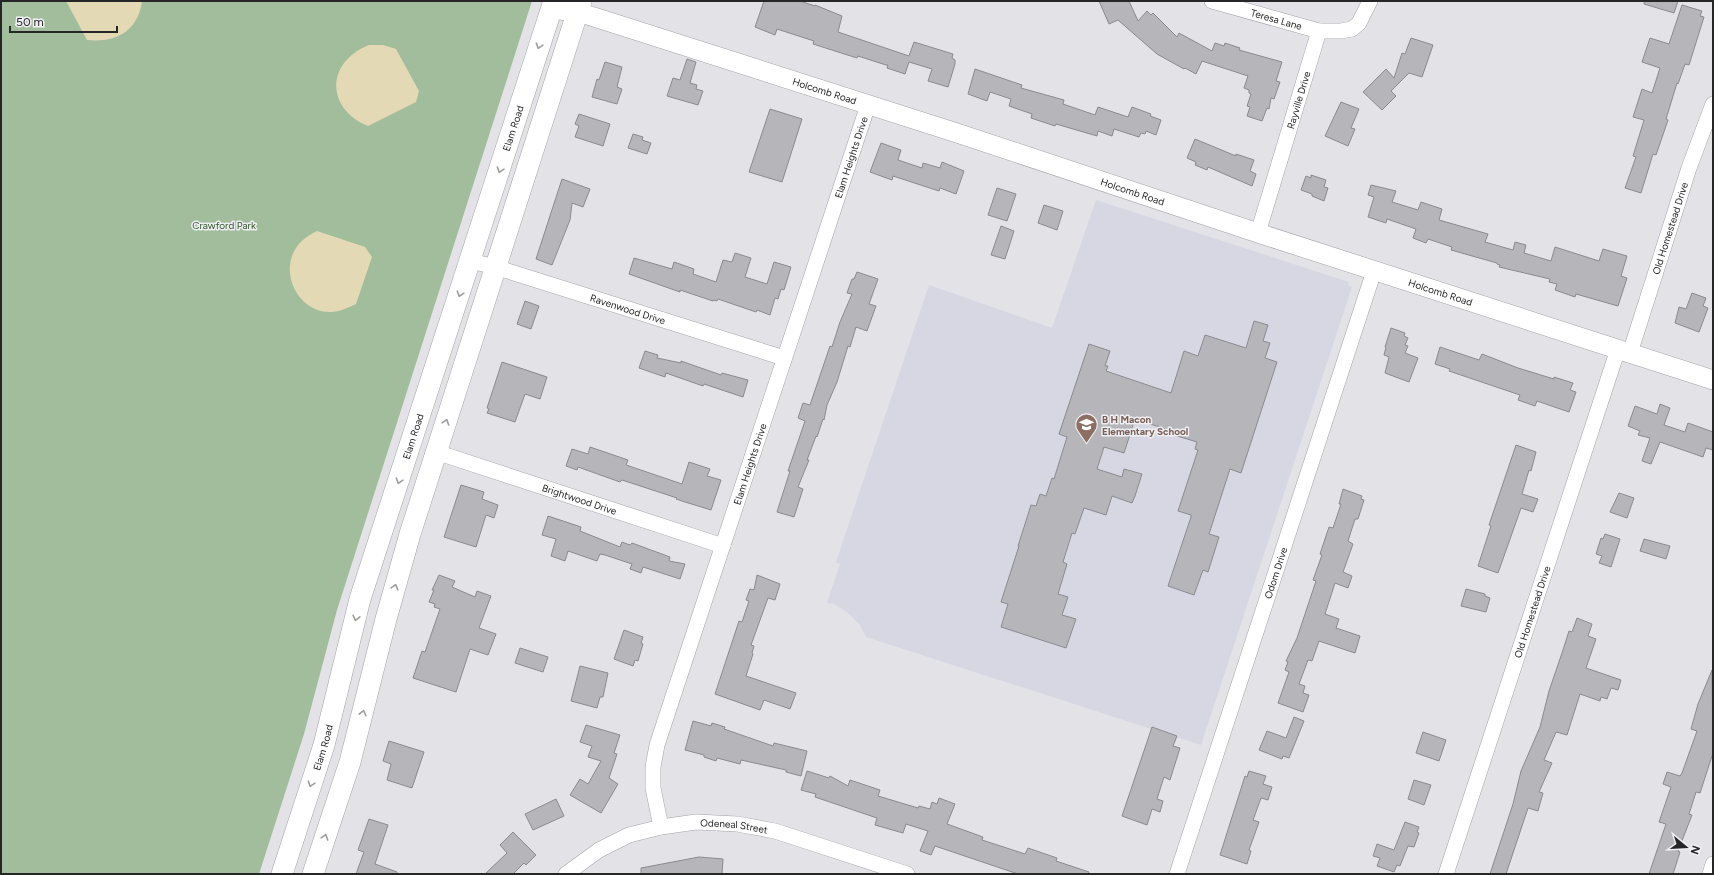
<svg xmlns="http://www.w3.org/2000/svg" width="1714" height="875" font-family="Figtree,sans-serif">
  <rect width="100%" height="100%" fill="#e2e2e7"/>
  <path fill="#d7d7e3" d="M1096 200 1349 282 1348 285 1352 287 1201 745 866 637 860 625 847 612 834 604 827 603 840 564 836 562 929 285 1052 328Z"/>
  <path fill="#a2bd9b" d="M1 1H532L337 610 304 734 259 874H1Z"/>
  <path fill="#e3d9b4" d="M66 1H142C138 32 115 43 87 40Z
    M369 45H383L396 49 419 91 416 102 368 126C325 108 326 62 369 45Z
    M317 231 365 247 372 257 356 304C347 308 340 312 330 312 299 312 279 274 296 248 301 240 309 235 317 231Z"/>
  <path fill="#b5b5ba" stroke="#8a8a8f" d="M764 1H800L815 6V5L842 16 838 32 909 56 914 42 953 54 952 58 955 60V64L948 87 928 81 932 69 909 62 905 74 887 68 888 65H886L858 56 857 58 813 44 814 41 777 29 775 35 755 27Z
    M1099 1H1129L1138 21 1147 11 1151 15 1153 13 1177 37 1179 33 1212 51 1215 43 1224 46 1225 43 1240 48 1239 50 1282 62 1276 81 1280 82 1274 99 1271 98 1269 109 1267 108 1262 121 1247 116 1250 107 1247 106 1251 94 1249 93V90L1244 88 1248 76 1202 61 1196 74 1185 68 1184 69 1157 54 1118 20 1109 24Z
    M1644 1H1678L1674 13 1644 4Z
    M1682 5 1702 11 1700 16 1704 17 1689 65 1685 64 1678 84 1677 83 1666 119 1668 120 1656 155 1653 154 1641 193 1625 188 1636 157 1633 156 1644 120 1633 117 1642 89 1652 93 1660 68 1642 62 1650 38 1669 44Z
    M1411 38 1433 45 1422 77 1409 73 1391 91 1396 96 1382 110 1363 92 1386 69 1394 78 1402 53 1405 54Z
    M687 59 696 62 690 83 697 85 696 89 703 91 698 105 667 96 673 78 680 80Z
    M605 62 622 67 617 87 622 89 617 104 592 97 597 79 599 80Z
    M975 69 1022 85 1021 88 1064 100 1063 104 1095 115 1098 107 1128 117 1132 107 1151 114 1150 116 1161 120 1156 135 1146 131 1145 134 1141 133 1139 137 1114 129 1112 136 1098 131 1097 136 1056 124 1055 126 1031 118 1032 114 1009 106 1011 99 990 92 987 101 968 94Z
    M1341 102 1359 109 1351 128 1355 129 1348 146 1325 136Z
    M770 109 802 119 782 182 749 172Z
    M579 114 610 124 603 146 575 137 579 126 575 124Z
    M633 134 643 137 642 140 651 143 647 154 628 148Z
    M1195 139 1236 156V154L1254 160 1250 171 1256 174 1252 186 1208 167 1207 170 1195 165 1196 162 1187 158Z
    M881 143 901 150 898 160 922 168 923 163 940 168 942 162 964 171 956 194 940 188 939 191 893 176 892 180 870 172Z
    M1311 175 1326 180 1324 187 1328 188 1324 201 1312 196V194L1301 190 1306 176 1311 178Z
    M562 179 590 189 583 207 572 203 570 220 552 265 536 259Z
    M1371 185 1396 191 1392 202 1418 210 1421 202 1442 209 1439 220 1488 234 1485 242 1513 250 1515 242 1526 245 1524 253 1551 261 1555 247 1599 261 1603 249 1627 256 1621 276 1627 278 1618 306 1576 294 1575 297 1555 290 1557 284 1549 282 1550 279 1499 267 1500 265 1497 264V263L1451 250 1452 247 1428 239 1426 243 1413 238 1416 229 1387 219 1386 223 1368 217 1374 197 1368 195Z
    M997 188 1016 194 1007 221 988 215Z
    M1044 205 1063 211 1057 230 1038 223Z
    M1001 226 1014 231 1005 259 991 255Z
    M735 253 751 258 745 277 767 284 774 262 791 267 784 290 781 289 778 299 775 298 770 315 757 310 756 312 718 299 717 301 713 300V301L680 290V292L629 274 634 258 672 269 674 262 694 269 693 274 716 282 723 260 732 262Z
    M857 272 878 279 869 304 876 306 867 331 856 327 850 347 848 346 837 382 827 405 824 420 823 419 817 437 816 436 807 460H809L798 487 803 489 794 517 777 512 790 471H788L805 421 798 418 803 403 810 405 830 346 832 347 840 322 852 294 847 293 852 279H854Z
    M1692 293 1706 298 1703 306 1708 308 1699 332 1675 323 1679 307 1686 309Z
    M525 301 539 306 531 329 517 324Z
    M1254 321 1268 325 1263 341 1270 343 1265 358 1277 362 1241 473 1230 469 1209 534 1219 537 1208 572 1203 570 1194 595 1168 586 1191 517V515L1178 511 1198 450 1195 449 1197 442 1174 435 1175 432 1135 419 1124 453 1104 447 1097 469 1122 477 1124 469 1142 474 1135 496 1132 503 1112 496 1106 515 1084 508 1075 534 1072 533 1063 562 1067 564 1058 594 1068 597 1062 615 1076 619 1066 648 1001 627 1008 604 1001 602 1019 546H1018L1031 505 1036 506 1040 494 1046 496 1052 478 1054 479 1067 437 1059 434 1089 344 1110 351 1105 366H1108L1106 371 1171 393 1184 351 1198 356 1205 335 1246 348Z
    M1391 328 1405 333 1404 336 1408 338 1405 345 1408 346 1405 353 1418 358 1409 382 1385 373 1389 357 1384 355 1386 347H1385Z
    M1440 347 1479 360 1482 354 1518 368 1554 379V377L1573 383 1570 390 1576 392 1569 412 1537 401 1535 406 1518 400 1520 395 1449 371 1450 369 1435 364Z
    M645 351 658 355 657 358 681 363V361L721 375 722 373 748 380 743 397 704 384 703 386 666 373 665 377 639 368Z
    M502 362 547 377 540 399 525 394 515 422 487 413 489 409 487 408Z
    M1660 404 1670 408 1664 425 1685 432 1688 423 1713 432V450L1706 448 1703 457 1660 442 1651 464 1642 461 1650 438 1638 435 1640 431 1628 426 1635 406 1657 414Z
    M1516 445 1536 452 1531 471 1529 470 1522 494 1538 499 1533 512 1521 508 1498 573 1478 566 1491 526 1489 525Z
    M590 447 628 460 626 465 682 484 689 462 710 469 707 476 721 480 711 510 685 502 676 499 677 498 622 480 620 482 578 467 577 470 566 466 572 449 588 454Z
    M461 485 484 492 482 499 498 505 494 518 486 515 476 547 444 537Z
    M1343 489 1362 496 1361 499 1364 500 1358 519H1355L1348 541 1353 544 1343 572 1352 576 1348 588 1335 583 1325 614 1339 619 1336 628 1360 636 1355 653 1319 641 1312 661 1308 660 1299 684 1305 686 1303 693 1309 695 1303 712 1278 703 1289 672 1285 670 1288 662 1286 661 1297 638 1316 581 1313 580 1322 555 1320 554 1329 527 1333 528 1341 504H1339Z
    M1619 493 1634 498 1627 518 1610 512Z
    M548 516 581 527 580 531 620 547 622 542 630 545 632 543 670 557 669 561 685 564 680 579 643 567 641 573 630 569 632 564 605 555 600 554 597 561 568 551 565 561 551 556 556 539 542 535Z
    M1605 534 1620 539 1611 567 1599 563 1602 556 1596 554 1601 538 1603 539Z
    M1644 539 1670 546 1666 559 1640 551Z
    M439 575 455 581 452 587 475 597 477 591 491 596 479 628 496 634 488 655 470 649 456 692 413 678 422 651 425 652 440 609 434 607 435 604 429 602 434 590H432Z
    M757 575 780 584 775 600 768 598 751 645 754 646 752 653 753 654 746 676 796 693 790 709 764 700 760 710 715 694 739 621 742 622 749 601 746 600 750 589 754 590Z
    M1466 589 1485 594V596L1490 598 1486 612 1461 606Z
    M1577 618 1592 624 1588 636 1596 639 1586 668 1621 680 1618 690 1611 688 1607 699 1601 697 1600 701 1580 694 1567 735 1556 732 1544 760 1552 763 1539 792 1543 793 1538 811 1528 808 1506 874H1490L1513 804 1521 771 1540 727 1549 691 1563 650 1569 631 1572 632Z
    M624 630 643 637 641 643 643 644 638 661 635 660 633 666 614 659Z
    M520 648 548 657 543 672 515 663Z
    M580 666 608 673 603 697H600L597 708 571 701Z
    M1712 670 1713 753 1700 793 1696 792 1689 814 1692 815 1678 851 1680 852 1673 874H1649L1666 824 1659 822 1671 787 1663 784 1667 772 1680 776 1682 773 1697 731 1691 729 1698 704Z
    M1294 717 1304 721 1289 758 1283 756 1282 759 1259 750 1267 731 1286 738Z
    M693 721 711 726 712 723 725 727 724 729 773 746 774 743 807 751 801 776 786 772V770L741 760 740 764 717 758 716 761 704 757V755L685 750Z
    M586 725 620 735 614 753 617 754 609 778 618 784 601 813 570 795 580 779 588 784 601 761 588 757 592 746 580 742Z
    M1152 727 1177 736 1173 746 1180 748 1170 780 1164 777 1157 799 1163 801 1160 812 1152 809 1147 825 1122 816Z
    M1423 732 1446 740 1439 761 1416 753Z
    M389 741 424 752 412 788 387 780 391 764 383 761Z
    M807 771 829 778 830 776 848 786 850 780 880 790 878 796 918 808 919 806 930 809 932 802 937 804 939 798 955 804 947 824 983 837 982 840 1025 854 1028 848 1057 858 1056 861 1089 872 1088 874H1018L935 846 931 855 920 851 928 831 906 824 903 833 875 825 877 818 815 797 816 794 801 790Z
    M1249 771 1266 776 1263 784 1272 787 1268 800 1261 798 1253 820 1259 822 1249 850 1251 851 1247 864 1220 855 1245 776 1247 777Z
    M1414 780 1431 785 1424 805 1408 799Z
    M556 799 564 816 533 830 525 814Z
    M369 819 388 825 375 864 397 872V874H356L364 852 358 850Z
    M1405 822 1419 827 1417 832 1419 833 1414 847 1408 846 1400 866 1397 865 1394 872 1377 866 1380 858 1373 856 1377 844 1394 850Z
    M513 832 536 855 526 865 524 863 513 874H485L507 853 500 845Z
    M699 857 723 859 722 874H641V868Z"/>
  <g fill="none" stroke-linecap="round" stroke-linejoin="round">
    <defs>
      <g id="minor">
        <path id="s1" d="M1212 1 1319 31H1341L1352 29 1359 23 1370 1"/>
        <path id="s2" d="M1258 233 1319 31"/>
        <path id="s3" d="M471 261 495 267 784 358"/>
        <path id="s4" d="M1630 353 1689 168 1713 104"/>
        <path id="s5" d="M436 452 723 546"/>
        <path id="s6" d="M661 827 653 788V767L657 745 868 105"/>
        <path id="s7" d="M566 874 599 850 629 835 661 827 696 822 737 824 775 831 907 874"/>
        <path id="s8" d="M1177 874 1374 271"/>
        <path id="s9" d="M1446 874 1618 349"/>
        <path d="M1710 874 1713 864"/>
      </g>
      <g id="tertiary">
        <path id="s10" d="M551 9 577 12 594 17 957 133 1258 233 1713 380"/>
      </g>
      <g id="secondary">
        <path id="s11" d="M282 874 324 745 360 599 554 1"/>
        <path d="M313 874 350 762 386 619 410 534 581 1"/>
      </g>
    </defs>
    <use href="#minor" stroke="#a3a3a8" stroke-width="16"/>
    <use href="#tertiary" stroke="#a3a3a8" stroke-width="20"/>
    <use href="#secondary" stroke="#a3a3a8" stroke-width="22"/>
    <use href="#minor" stroke="#fff" stroke-width="15"/>
    <use href="#tertiary" stroke="#fff" stroke-width="19"/>
    <use href="#secondary" stroke="#fff" stroke-width="21"/>
  </g>
  <defs><path id="oneway-chevron" d="M-2-3.5L2.5 0L-2 3.5" fill="none" stroke-width="1.6" stroke-linecap="round" stroke-linejoin="round"/></defs>
  <g stroke="#9d9d9e">
    <use href="#oneway-chevron" transform="translate(539 46) rotate(108)"/>
    <use href="#oneway-chevron" transform="translate(500 170) rotate(108)"/>
    <use href="#oneway-chevron" transform="translate(460 294) rotate(108)"/>
    <use href="#oneway-chevron" transform="translate(446 422) rotate(-72)"/>
    <use href="#oneway-chevron" transform="translate(399 481) rotate(108)"/>
    <use href="#oneway-chevron" transform="translate(395 587) rotate(-74)"/>
    <use href="#oneway-chevron" transform="translate(356 618) rotate(103)"/>
    <use href="#oneway-chevron" transform="translate(363 713) rotate(-76)"/>
    <use href="#oneway-chevron" transform="translate(311 784) rotate(108)"/>
    <use href="#oneway-chevron" transform="translate(325 837) rotate(-72)"/>
  </g>
  <defs>
    <symbol id="school-pin" viewBox="-11 -11 22 30"><path d="M0 17L-7.5 6A9.5 9.5 0 1 1 7.5 6Z" fill="#8d6e63" stroke="#efeff4"/><path d="M0-5L7-2L0 1L-7-2ZM-4 1L0 2.5L4 1V4Q0 6-4 4Z" fill="#fff"/></symbol>
  </defs>
  <g fill-rule="evenodd">
    <use href="#school-pin" x="1074" y="412" width="25" height="34"/>
  </g>
  <g text-anchor="middle" dominant-baseline="central" stroke-width="3" stroke-linejoin="round" paint-order="stroke">
    <g font-size="10" fill="#262628" stroke="#efeff4">
      <text stroke="none"><textPath href="#s1" startOffset="67">Teresa Lane</textPath></text>
      <text stroke="none"><textPath href="#s10" startOffset="286">Holcomb Road</textPath></text>
      <text stroke="none"><textPath href="#s2" startOffset="139">Rayville Drive</textPath></text>
      <text stroke="none"><textPath href="#s11" startOffset="781">Elam Road</textPath></text>
      <text stroke="none"><textPath href="#s6" startOffset="702">Elam Heights Drive</textPath></text>
      <text stroke="none"><textPath href="#s10" startOffset="610">Holcomb Road</textPath></text>
      <text stroke="none"><textPath href="#s4" startOffset="131">Old Homestead Drive</textPath></text>
      <text stroke="none"><textPath href="#s10" startOffset="934">Holcomb Road</textPath></text>
      <text stroke="none"><textPath href="#s3" startOffset="164">Ravenwood Drive</textPath></text>
      <text stroke="none"><textPath href="#s11" startOffset="457">Elam Road</textPath></text>
      <text stroke="none"><textPath href="#s6" startOffset="379">Elam Heights Drive</textPath></text>
      <text stroke="none"><textPath href="#s5" startOffset="151">Brightwood Drive</textPath></text>
      <text stroke="none"><textPath href="#s8" startOffset="317">Odom Drive</textPath></text>
      <text stroke="none"><textPath href="#s9" startOffset="276">Old Homestead Drive</textPath></text>
      <text stroke="none"><textPath href="#s11" startOffset="133">Elam Road</textPath></text>
      <text stroke="none"><textPath href="#s7" startOffset="181">Odeneal Street</textPath></text>
    </g>
    <g font-size="10" fill="#305526" stroke="#efeff4">
      <text x="224" y="225">Crawford Park</text>
    </g>
    <g font-size="10" font-weight="bold" fill="#785e54" stroke="#efeff4" text-anchor="start">
      <text x="1102" y="419">B H Macon<tspan x="1102" dy="12">Elementary School</tspan></text>
    </g>
  </g>
  <rect width="1714" height="875" fill="none" stroke="#262628" stroke-width="4"/>
  <g transform="translate(1686 847) rotate(108)" stroke="#efeff4" stroke-width="3" paint-order="stroke">
  <path d="M0-3L7 15L0 10L-7 15Z" fill="#262628"/>
  <text y="-6" font-size="11" font-weight="bold" text-anchor="middle" fill="#262628">N</text>
  </g>
  <path d="M10 26v6h107v-6" fill="none" stroke="#262628" stroke-width="2"/>
  <text x="16" y="26" font-size="12" fill="#262628" stroke="#efeff4" stroke-width="3" paint-order="stroke">50 m</text>
</svg>
